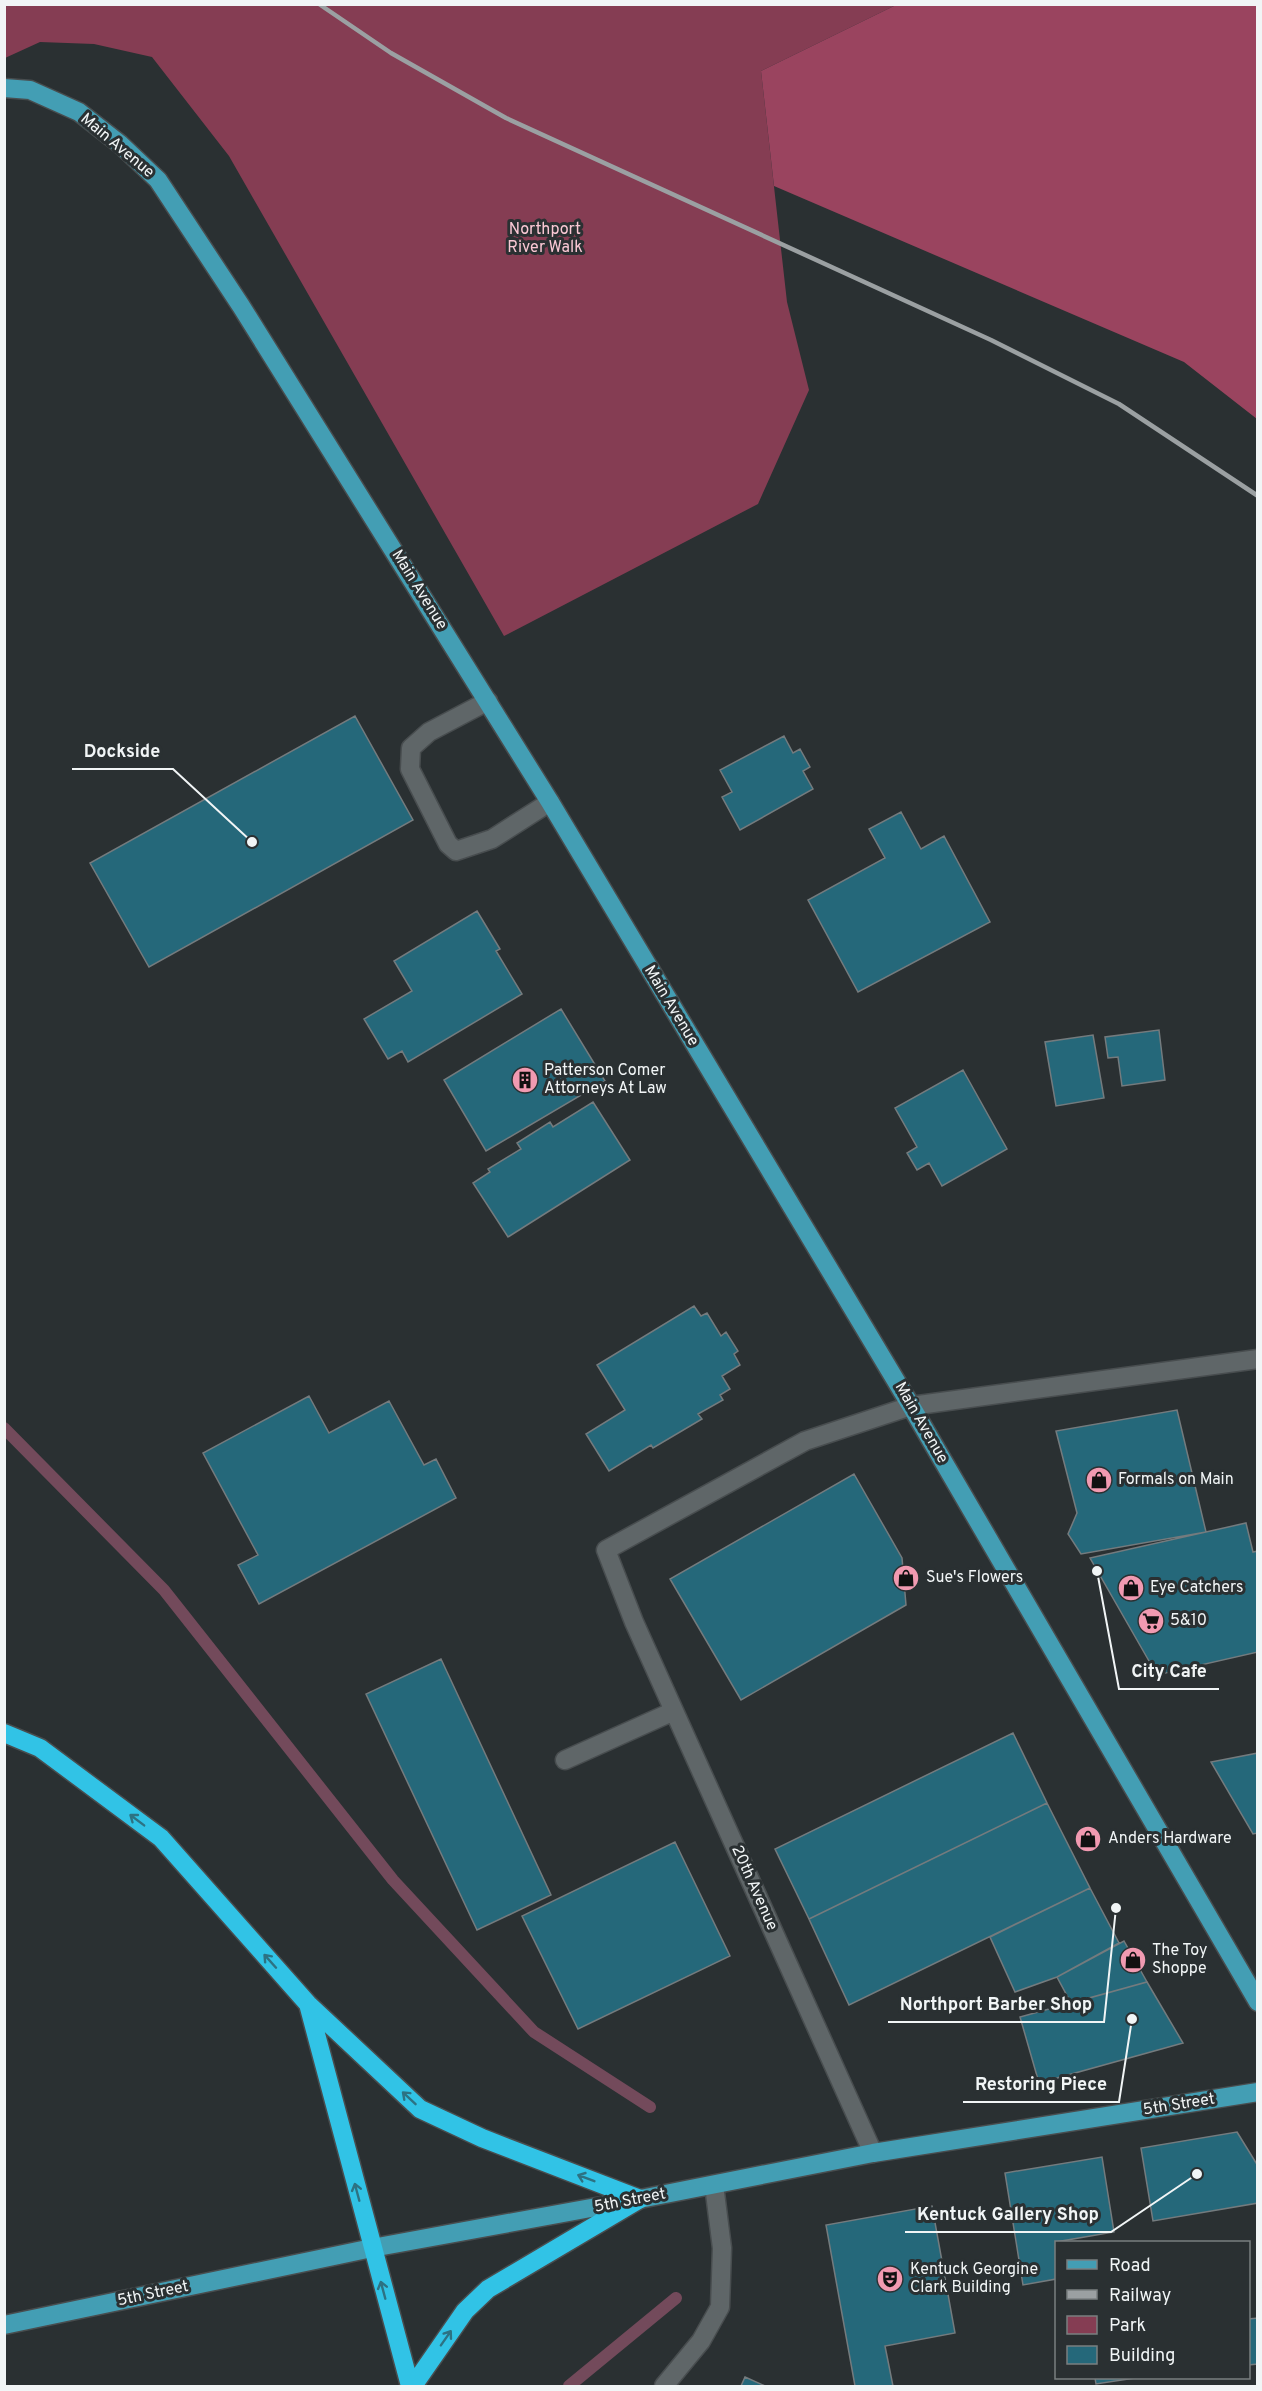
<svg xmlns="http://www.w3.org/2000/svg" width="1262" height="2391" font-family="Overpass,sans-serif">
  <rect width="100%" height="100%" fill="#2a3032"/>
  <path fill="#853d53" d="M4 5H896L761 71 787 302 809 390 758 504 504 636 229 156 152 57 94 44 40 42 5 58Z"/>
  <path fill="#9a445f" d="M896 5H1257V419L1184 362 774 186 761 71Z"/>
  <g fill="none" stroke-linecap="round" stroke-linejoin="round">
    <path stroke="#734a5b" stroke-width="12" d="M4 1428 164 1590 393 1880 534 2032 650 2107
      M569 2386 676 2298"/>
  </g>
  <path fill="#25687a" stroke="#747b7e" stroke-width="1.5" d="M355 716 413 820 149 967 90 863Z
    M784 736 793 753 800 749 810 767 803 771 813 789 740 830 722 797 732 792 720 770Z
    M901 812 921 849 944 836 990 922 858 992 808 900 885 858 869 829Z
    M477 911 500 949 496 951 522 994 408 1062 402 1051 388 1059 364 1019 412 991 394 961Z
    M561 1009 605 1081 486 1151 444 1080Z
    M1159 1030 1165 1080 1122 1086 1118 1057 1108 1058 1105 1037Z
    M1093 1035 1104 1098 1056 1106 1045 1042Z
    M963 1070 1007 1149 942 1186 929 1163 917 1170 907 1153 917 1147 895 1108Z
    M593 1102 630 1160 508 1237 473 1183 490 1172 488 1169 521 1149 517 1143 550 1122 553 1127Z
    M694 1306 701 1316 707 1313 721 1336 726 1332 738 1351 734 1354 740 1365 722 1376 730 1389 720 1395 723 1400 698 1414 702 1419 653 1448 651 1445 609 1471 586 1434 625 1410 597 1365Z
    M309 1396 329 1433 389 1401 424 1465 436 1459 456 1498 259 1604 238 1565 258 1555 203 1453Z
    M1177 1410 1206 1532 1081 1554 1068 1534 1077 1513 1056 1431Z
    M854 1474 902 1558 906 1605 741 1700 670 1579Z
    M1246 1523 1253 1552 1258 1551V1652L1157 1675 1090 1558Z
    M441 1659 551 1895 477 1930 366 1694Z
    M1013 1733 1047 1803 809 1919 775 1849Z
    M1258 1753V1833L1253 1834 1211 1762Z
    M1047 1803 1090 1888 849 2005 809 1919Z
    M675 1842 730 1956 578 2029 522 1916Z
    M1090 1888 1119 1943 1057 1977 1015 1992 990 1937Z
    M1124 1941 1147 1982 1071 2003 1057 1977Z
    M1147 1982 1183 2043 1039 2083 1020 2017Z
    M1237 2132 1258 2166V2203L1153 2221 1141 2148Z
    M1102 2157 1114 2232 1056 2242V2279L1023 2285 1005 2173Z
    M932 2206 955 2333 885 2346 893 2386H855L826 2225Z
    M1258 2318V2364L1248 2365V2319Z
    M745 2377 765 2386H741Z
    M1095 2378H1135L1096 2384Z"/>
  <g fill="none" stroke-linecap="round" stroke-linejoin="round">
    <defs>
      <path id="minor" d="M488 701 429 732 411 748 410 769 448 844 456 851 492 839 550 802
        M565 1760 674 1711
        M873 2153 634 1622 606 1550 805 1441 911 1406 1258 1359
        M664 2386 701 2341 720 2307 722 2248 714 2185"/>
      <path id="major" d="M4 88 30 90 79 112 120 144 158 180 241 306 550 802 911 1406 1258 2002
        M4 2325 372 2248 640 2199 873 2153 1258 2092"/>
      <path id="highway" d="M4 1733 40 1748 161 1838 308 2004 420 2109 482 2138 640 2199
        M308 2004 410 2386
        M413 2386 465 2311 488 2289 640 2199"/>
    </defs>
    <use href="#minor" stroke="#484d4f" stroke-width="21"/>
    <use href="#major" stroke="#484d4f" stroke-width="21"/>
    <use href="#highway" stroke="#484d4f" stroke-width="21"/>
    <use href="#minor" stroke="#5f6668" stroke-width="18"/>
    <use href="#major" stroke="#439eb4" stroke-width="18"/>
    <use href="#highway" stroke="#31c3e6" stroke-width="18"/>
    <path stroke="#9ba0a2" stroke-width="4.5" d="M319 4 391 53 506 118 991 340 1119 404 1258 496"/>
  </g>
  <defs><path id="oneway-shaft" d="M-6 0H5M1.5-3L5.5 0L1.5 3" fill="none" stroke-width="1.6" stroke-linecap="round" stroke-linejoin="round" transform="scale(1.5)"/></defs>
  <g stroke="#2d7283">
    <use href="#oneway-shaft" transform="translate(137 1820) rotate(-143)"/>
    <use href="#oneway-shaft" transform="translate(270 1961) rotate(-132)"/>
    <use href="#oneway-shaft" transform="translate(409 2098) rotate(-137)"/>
    <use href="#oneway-shaft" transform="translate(586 2178) rotate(-159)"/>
    <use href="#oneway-shaft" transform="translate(357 2192) rotate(-105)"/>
    <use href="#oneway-shaft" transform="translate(383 2290) rotate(-105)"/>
    <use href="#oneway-shaft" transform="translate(446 2338) rotate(-55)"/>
  </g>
  <defs>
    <symbol id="building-disc" viewBox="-11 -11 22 22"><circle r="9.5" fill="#f19ab1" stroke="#2a3032"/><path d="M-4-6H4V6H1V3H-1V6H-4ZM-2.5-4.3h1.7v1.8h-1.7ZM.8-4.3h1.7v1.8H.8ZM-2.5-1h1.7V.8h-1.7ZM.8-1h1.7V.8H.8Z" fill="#111"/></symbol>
    <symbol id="shop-disc" viewBox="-11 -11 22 22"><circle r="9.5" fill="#f19ab1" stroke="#2a3032"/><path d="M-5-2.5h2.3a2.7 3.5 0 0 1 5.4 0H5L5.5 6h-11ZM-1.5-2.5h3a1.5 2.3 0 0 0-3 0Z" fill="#111"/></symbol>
    <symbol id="supermarket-disc" viewBox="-11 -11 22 22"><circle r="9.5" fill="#f19ab1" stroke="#2a3032"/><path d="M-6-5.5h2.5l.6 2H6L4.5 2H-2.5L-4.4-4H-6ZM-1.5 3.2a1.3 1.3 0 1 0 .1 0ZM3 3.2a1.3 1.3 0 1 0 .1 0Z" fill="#111"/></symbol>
    <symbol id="theatre-disc" viewBox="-11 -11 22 22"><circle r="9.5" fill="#f19ab1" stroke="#2a3032"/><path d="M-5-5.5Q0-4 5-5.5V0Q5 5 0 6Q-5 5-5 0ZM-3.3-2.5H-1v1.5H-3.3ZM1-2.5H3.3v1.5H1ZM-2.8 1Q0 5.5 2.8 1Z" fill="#111"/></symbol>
  </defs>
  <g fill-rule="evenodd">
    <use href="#building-disc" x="510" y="1065" width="30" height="30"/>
    <use href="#shop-disc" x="1084" y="1465" width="30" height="30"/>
    <use href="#shop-disc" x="891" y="1563" width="30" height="30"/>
    <use href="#shop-disc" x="1116" y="1573" width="30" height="30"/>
    <use href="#supermarket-disc" x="1136" y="1606" width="30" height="30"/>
    <use href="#shop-disc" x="1073" y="1824" width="30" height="30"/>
    <use href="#shop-disc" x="1118" y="1945" width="30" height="30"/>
    <use href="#theatre-disc" x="875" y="2264" width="30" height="30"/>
  </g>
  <g text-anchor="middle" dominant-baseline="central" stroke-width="6" stroke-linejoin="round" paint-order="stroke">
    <g font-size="16" fill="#f1f5f6" stroke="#2a3032">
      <text transform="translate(117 146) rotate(40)">Main Avenue</text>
      <text transform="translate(419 590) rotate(58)">Main Avenue</text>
      <text transform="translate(671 1006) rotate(59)">Main Avenue</text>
      <text transform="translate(921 1423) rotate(60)">Main Avenue</text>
      <text transform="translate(754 1888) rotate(66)">20th Avenue</text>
      <text transform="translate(1179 2105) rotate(-9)">5th Street</text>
      <text transform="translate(630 2201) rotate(-11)">5th Street</text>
      <text transform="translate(153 2294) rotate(-12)">5th Street</text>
    </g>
    <g font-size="16" fill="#fbc8d5" stroke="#2a3032">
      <text x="545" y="230">Northport<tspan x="545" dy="18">River Walk</tspan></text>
    </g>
    <g font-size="16" fill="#f1f5f6" stroke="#2a3032" text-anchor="start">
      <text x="544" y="1071">Patterson Comer<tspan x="544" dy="18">Attorneys At Law</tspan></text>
      <text x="1118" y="1480">Formals on Main</text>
      <text x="926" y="1578">Sue's Flowers</text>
      <text x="1150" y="1588">Eye Catchers</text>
      <text x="1170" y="1621">5&amp;10</text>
      <text x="1108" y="1839">Anders Hardware</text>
      <text x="1152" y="1951">The Toy<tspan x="1152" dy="18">Shoppe</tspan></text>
      <text x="910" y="2270">Kentuck Georgine<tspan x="910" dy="18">Clark Building</tspan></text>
    </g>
  </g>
  <path fill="none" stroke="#f1f5f6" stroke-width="2" d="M252 842L173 769H72M1097 1571L1119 1689H1219M1116 1908L1104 2022H888M1132 2019L1119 2102H963M1197 2174L1111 2232H905"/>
  <g fill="#f1f5f6" stroke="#2a3032" stroke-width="2">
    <circle cx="252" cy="842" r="6"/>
    <circle cx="1097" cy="1571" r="6"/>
    <circle cx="1116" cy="1908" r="6"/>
    <circle cx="1132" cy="2019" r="6"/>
    <circle cx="1197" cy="2174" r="6"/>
  </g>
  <g font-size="18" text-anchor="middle" font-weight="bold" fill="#f1f5f6" stroke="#2a3032" stroke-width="6" stroke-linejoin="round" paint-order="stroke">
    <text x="122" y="757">Dockside</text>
    <text x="1169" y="1677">City Cafe</text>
    <text x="996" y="2010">Northport Barber Shop</text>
    <text x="1041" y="2090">Restoring Piece</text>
    <text x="1008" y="2220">Kentuck Gallery Shop</text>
  </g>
  <rect width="1262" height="2391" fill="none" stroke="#f1f5f6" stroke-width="12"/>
  <rect x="1055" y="2241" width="195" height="138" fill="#2a3032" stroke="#7a7f80" stroke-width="1.5"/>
  <rect x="1067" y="2260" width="30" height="9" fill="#439eb4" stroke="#7a7f80" stroke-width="1.5"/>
  <text x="1109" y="2271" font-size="18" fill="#f1f5f6">Road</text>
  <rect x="1067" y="2290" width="30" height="9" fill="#9ba0a2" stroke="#7a7f80" stroke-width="1.5"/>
  <text x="1109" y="2301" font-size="18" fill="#f1f5f6">Railway</text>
  <rect x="1067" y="2316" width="30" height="18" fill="#853d53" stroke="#7a7f80" stroke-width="1.5"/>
  <text x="1109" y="2331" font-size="18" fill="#f1f5f6">Park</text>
  <rect x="1067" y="2346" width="30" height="18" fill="#25687a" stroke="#7a7f80" stroke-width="1.5"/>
  <text x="1109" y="2361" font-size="18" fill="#f1f5f6">Building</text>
</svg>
